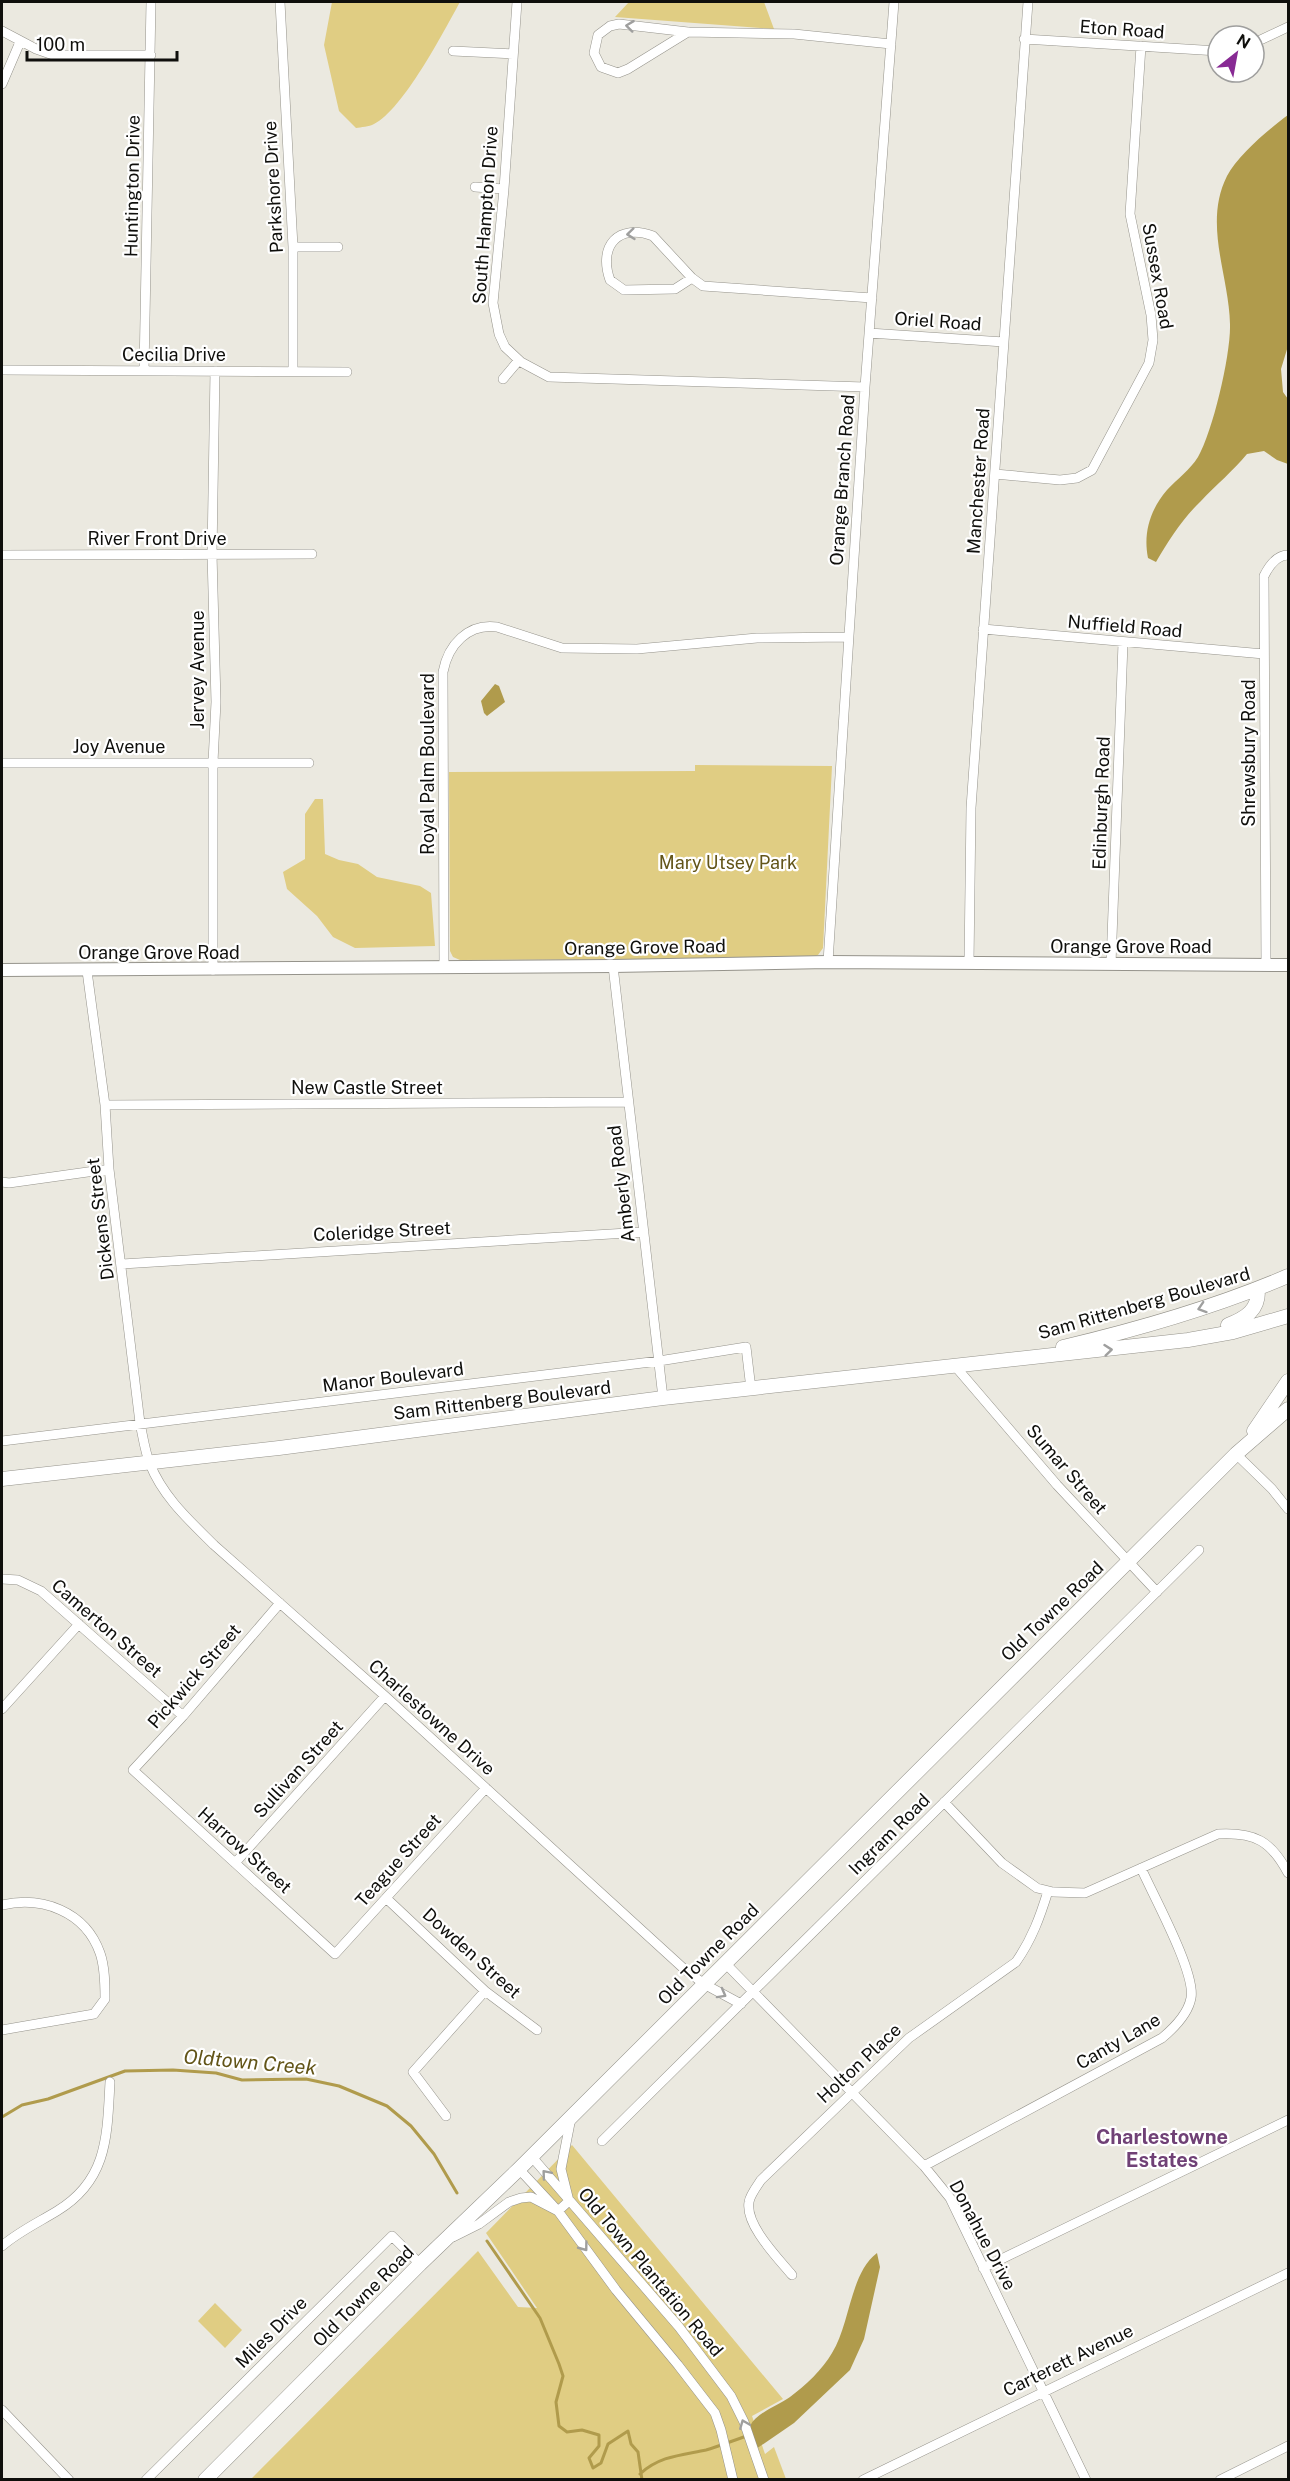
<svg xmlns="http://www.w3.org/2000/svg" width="1290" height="2481" font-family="'Public Sans',sans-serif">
  <rect width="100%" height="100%" fill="#ebe9e0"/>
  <path fill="#e0cd83" d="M332 2H460C444 31 403 110 374 124 369 127 361 127 356 128L339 111 324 45Z
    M629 2H764L774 29 615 17Z
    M695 765 832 766 823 948 818 955 810 959 460 960 453 957 450 951 449 772 695 771Z
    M315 799H323L325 854 339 860 358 864 377 877 420 886 431 893 435 946 355 948 333 937 317 916 287 889 283 872 305 859V814Z
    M572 2145 783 2399 752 2416 765 2454 774 2447 786 2479 250 2480 478 2251 518 2307 537 2308 486 2233Z
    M215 2303 242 2330 225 2348 198 2321Z"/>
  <path fill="#b09b4c" d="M1288 115 1287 216 1288 346 1281 369 1283 392 1288 399V464L1277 460 1264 451 1247 454C1233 471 1216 485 1201 501 1182 519 1169 540 1156 562L1148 558C1143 533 1150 510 1167 490 1177 479 1190 470 1198 457 1213 431 1231 354 1230 324 1229 275 1203 224 1227 176 1238 155 1269 129 1288 115Z
    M495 684 499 686 505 702 487 716 484 713 481 701Z
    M877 2253 880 2267 864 2339 850 2370 794 2423 756 2449 750 2426C757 2412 778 2406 790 2397 805 2386 823 2369 832 2353 850 2325 850 2273 877 2253Z"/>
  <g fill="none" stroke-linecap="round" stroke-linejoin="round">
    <path stroke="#b09b4c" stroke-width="3" d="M2 2117 22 2105 48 2099 125 2071 173 2070 216 2073 242 2080 306 2079 339 2086 387 2106 411 2126 434 2154 457 2193
      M487 2241 540 2318 559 2364 563 2376 556 2402 559 2426 567 2432 582 2430 599 2435V2446L589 2458 593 2468 601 2463 608 2444 628 2431 631 2444 638 2452 642 2480
      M640 2474C659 2456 682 2455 706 2450 720 2446 734 2440 747 2436"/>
    <defs>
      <path id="street" d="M280 2 293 247V371
        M517 2 504 189 493 303 499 334 505 347 521 362 549 377 865 387
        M2 31 36 49 53 55H151
        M688 32 628 69 618 73 601 67 594 53 598 35 610 26 619 24 688 32 794 34 891 44
        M1024 39 1218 51
        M1254 43 1288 27
        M453 51 513 54
        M2 84 20 42
        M475 187 504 189
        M293 247H338
        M692 278 675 289 624 290 610 280C598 246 618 223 653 236L692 278 703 286 872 298
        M869 333 1004 342
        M2 370 347 372
        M144 371 151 2
        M503 379 519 360
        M995 474 1060 480 1077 478 1092 470 1149 363 1153 340 1151 315 1130 214 1141 46
        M2 555 312 554
        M983 629 1264 654
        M2 763H309
        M828 962 865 387 894 2
        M969 963 971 808 1028 2
        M1111 964 1123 643
        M1266 964 1264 576C1269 566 1276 555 1288 555
        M444 966 443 672C448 645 468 623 497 627L562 648 637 649 757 638 848 637
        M613 966 663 1398
        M213 970V762L216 702 212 554 215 371
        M87 971 105 1105 109 1169 140 1423C143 1437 145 1452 150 1464 163 1497 190 1521 214 1545L385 1696 682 1967 704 1984 741 2004
        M105 1105 628 1102
        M2 1182 9 1183 109 1169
        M122 1264 644 1232
        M955 1366 1057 1485 1157 1592
        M2 1441 659 1361 746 1347 751 1389
        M1236 1454 1272 1489 1288 1509
        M2 1579 18 1580 41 1591 183 1716
        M280 1603 183 1716 133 1770 335 1954 486 1788
        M2 1709 79 1624
        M944 1802 1002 1863 1037 1888 1053 1892 1085 1893 1218 1834C1255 1832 1271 1841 1288 1873
        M235 1863 385 1696
        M386 1898 485 1991 537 2030
        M2 1905C42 1896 85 1911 100 1953 105 1967 105 1985 105 1999L94 2014 2 2030
        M725 1963 924 2166 950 2198 1086 2480
        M446 2116 413 2072 485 1991
        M602 2141 1199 1550
        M532 2157 679 2327 731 2396 744 2422 764 2480
        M924 2166 1162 2038C1174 2028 1188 2014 1191 1998 1196 1973 1153 1895 1141 1868
        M519 2169 558 2211 616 2290 678 2365 715 2413 721 2430 733 2480
        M453 2237 479 2224 509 2202 521 2198 531 2197 558 2211 569 2201 561 2169 571 2118
        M2 2246C18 2232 39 2222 57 2211 108 2180 107 2136 110 2082
        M983 2268 1288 2120
        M792 2275C778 2258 745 2225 749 2202 750 2195 757 2186 761 2180L909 2038 1016 1962C1032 1939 1040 1917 1048 1891
        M2 2410 69 2480
        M146 2480 392 2236 420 2264
        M863 2480 1288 2273
        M1220 2480 1288 2446"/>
      <path id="secondary" d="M2 970 613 966 828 962 1288 965"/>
      <path id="primary" d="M1228 1325C1246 1318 1259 1310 1258 1289
        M1063 1347C1139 1329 1216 1307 1288 1276
        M1254 1431 1288 1381
        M2 1479 279 1448 663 1398 1188 1340 1233 1332 1288 1316
        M205 2480 420 2264 519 2169 1236 1454 1288 1409"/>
    </defs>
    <use href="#street" stroke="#95938b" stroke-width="10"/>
    <use href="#secondary" stroke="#95938b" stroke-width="14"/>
    <use href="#primary" stroke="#95938b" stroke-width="15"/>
    <use href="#street" stroke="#fff" stroke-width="9"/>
    <use href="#secondary" stroke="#fff" stroke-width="12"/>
    <use href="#primary" stroke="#fff" stroke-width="14"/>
  </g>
  <defs><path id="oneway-chevron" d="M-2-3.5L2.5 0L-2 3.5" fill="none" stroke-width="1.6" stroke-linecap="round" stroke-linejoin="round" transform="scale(1.5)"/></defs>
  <g stroke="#9f9f9e">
    <use href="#oneway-chevron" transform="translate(630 26) rotate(-173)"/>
    <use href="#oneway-chevron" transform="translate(631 234) rotate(174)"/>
    <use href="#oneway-chevron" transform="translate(1202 1308) rotate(162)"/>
    <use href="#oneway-chevron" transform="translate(1108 1350) rotate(-6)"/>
    <use href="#oneway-chevron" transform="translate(722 1994) rotate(29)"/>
    <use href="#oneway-chevron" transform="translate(546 2174) rotate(-130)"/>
    <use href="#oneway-chevron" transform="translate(584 2247) rotate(53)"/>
    <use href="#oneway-chevron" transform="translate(744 2424) rotate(-112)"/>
  </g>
  <g text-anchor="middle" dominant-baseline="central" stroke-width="4.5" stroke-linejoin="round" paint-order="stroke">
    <g font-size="18" fill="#0f0f0c" stroke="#fff">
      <text transform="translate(1122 29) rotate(4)">Eton Road</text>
      <text transform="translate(132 186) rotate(-89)">Huntington Drive</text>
      <text transform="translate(273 187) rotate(-93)">Parkshore Drive</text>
      <text transform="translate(485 215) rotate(-86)">South Hampton Drive</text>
      <text transform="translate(1158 276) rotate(80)">Sussex Road</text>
      <text transform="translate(938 321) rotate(4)">Oriel Road</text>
      <text x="174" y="354">Cecilia Drive</text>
      <text transform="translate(842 480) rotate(-86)">Orange Branch Road</text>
      <text transform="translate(978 481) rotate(-86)">Manchester Road</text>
      <text x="157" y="538">River Front Drive</text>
      <text transform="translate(1125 626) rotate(5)">Nuffield Road</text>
      <text transform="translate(197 670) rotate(-90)">Jervey Avenue</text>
      <text x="119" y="746">Joy Avenue</text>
      <text transform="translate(1248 753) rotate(-90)">Shrewsbury Road</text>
      <text transform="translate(427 764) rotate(-90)">Royal Palm Boulevard</text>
      <text transform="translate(1101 803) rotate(-88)">Edinburgh Road</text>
      <text x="1131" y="946">Orange Grove Road</text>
      <text transform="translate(645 947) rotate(-1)">Orange Grove Road</text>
      <text x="159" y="952">Orange Grove Road</text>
      <text x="367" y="1087">New Castle Street</text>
      <text transform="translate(621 1184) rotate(-97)">Amberly Road</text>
      <text transform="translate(100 1219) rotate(-97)">Dickens Street</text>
      <text transform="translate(382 1231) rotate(-3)">Coleridge Street</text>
      <text transform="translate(1144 1303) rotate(-16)">Sam Rittenberg Boulevard</text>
      <text transform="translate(393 1377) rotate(-7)">Manor Boulevard</text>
      <text transform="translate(502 1400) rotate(-7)">Sam Rittenberg Boulevard</text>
      <text transform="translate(1067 1469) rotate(49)">Sumar Street</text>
      <text transform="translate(1052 1611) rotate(-44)">Old Towne Road</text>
      <text transform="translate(107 1628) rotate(41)">Camerton Street</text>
      <text transform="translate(194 1676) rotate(-49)">Pickwick Street</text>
      <text transform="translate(432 1717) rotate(42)">Charlestowne Drive</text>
      <text transform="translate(298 1769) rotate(-48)">Sullivan Street</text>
      <text transform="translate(889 1834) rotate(-45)">Ingram Road</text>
      <text transform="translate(245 1850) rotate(42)">Harrow Street</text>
      <text transform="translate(398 1860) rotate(-48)">Teague Street</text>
      <text transform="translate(472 1953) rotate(42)">Dowden Street</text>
      <text transform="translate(708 1954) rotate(-45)">Old Towne Road</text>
      <text transform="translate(1118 2041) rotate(-30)">Canty Lane</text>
      <text transform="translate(859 2063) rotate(-43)">Holton Place</text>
      <text transform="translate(983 2235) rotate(62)">Donahue Drive</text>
      <text transform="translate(651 2272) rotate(50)">Old Town Plantation Road</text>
      <text transform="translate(363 2296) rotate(-45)">Old Towne Road</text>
      <text transform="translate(271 2332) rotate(-45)">Miles Drive</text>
      <text transform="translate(1068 2360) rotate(-26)">Carterett Avenue</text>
    </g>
    <g font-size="18" fill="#635519" stroke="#fff">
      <text x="728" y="862">Mary Utsey Park</text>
    </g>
    <g font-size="20" font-style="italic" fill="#625417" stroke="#fff">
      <text transform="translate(250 2062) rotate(5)">Oldtown Creek</text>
    </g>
    <g font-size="20" font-weight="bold" fill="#704176" stroke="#fff">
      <text x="1162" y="2137">Charlestowne<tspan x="1162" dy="23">Estates</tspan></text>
    </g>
  </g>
  <rect width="1290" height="2481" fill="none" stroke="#0f0f0c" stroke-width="6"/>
  <g transform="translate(1236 54) rotate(31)"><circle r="28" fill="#ffffff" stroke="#9f9f9e" stroke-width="1.5"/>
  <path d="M0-4.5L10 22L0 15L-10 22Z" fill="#882a94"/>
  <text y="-9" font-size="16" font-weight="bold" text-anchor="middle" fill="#0f0f0c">N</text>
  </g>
  <path d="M27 51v9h150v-9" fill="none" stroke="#0f0f0c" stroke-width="3"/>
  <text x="36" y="51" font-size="18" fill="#0f0f0c" stroke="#ffffff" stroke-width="4.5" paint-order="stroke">100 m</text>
</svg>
